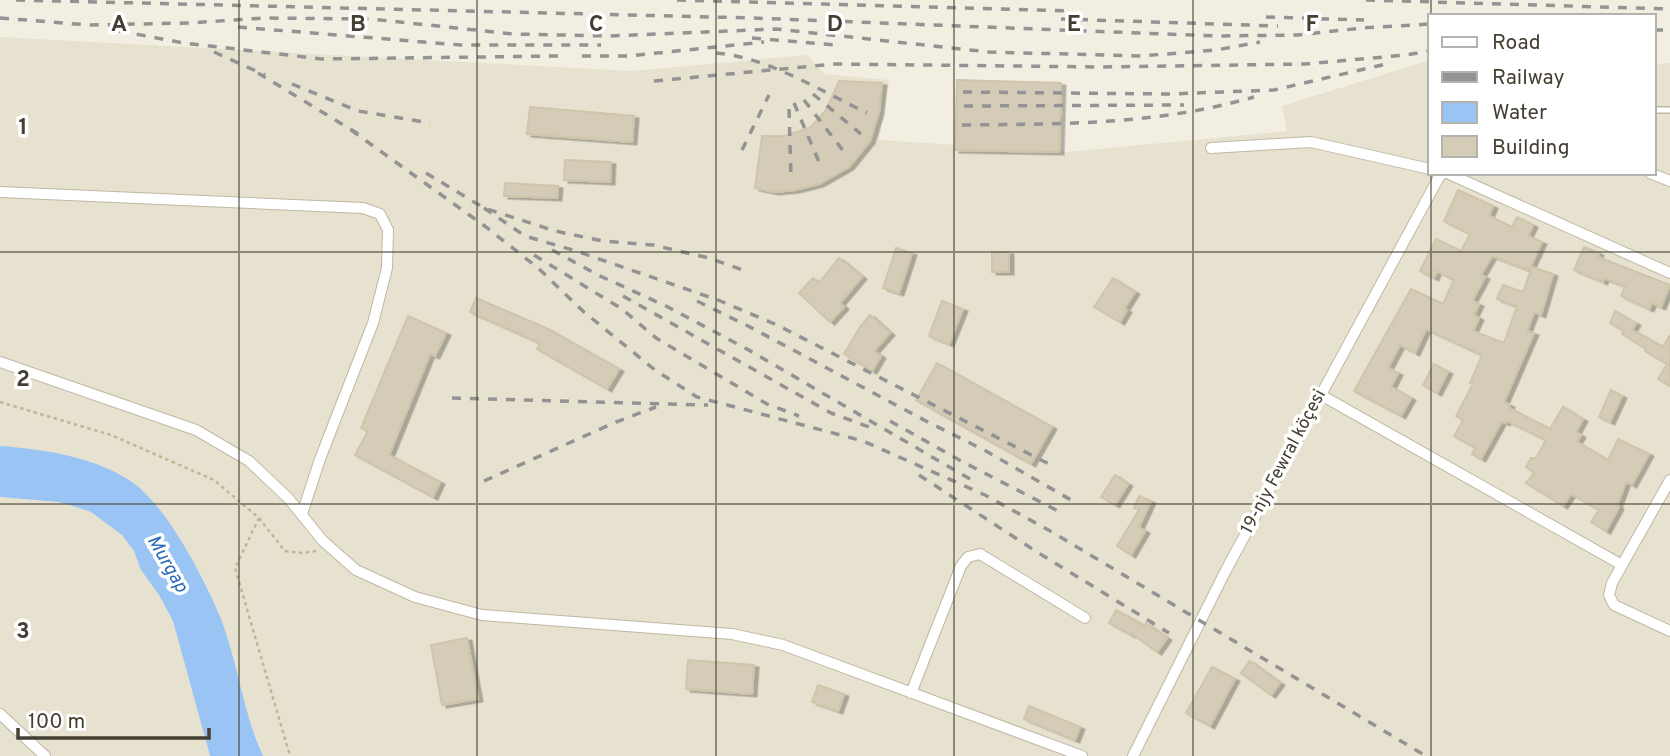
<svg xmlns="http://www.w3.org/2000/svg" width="1670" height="756" font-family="Overpass,sans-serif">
  <defs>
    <filter id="shadow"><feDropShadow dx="4.5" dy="2.5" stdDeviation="0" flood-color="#0004"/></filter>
  </defs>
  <rect width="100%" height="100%" fill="#f2efe2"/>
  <path fill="#e7e2cf" d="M0 37 632 71 807 55 825 74 889 80 879 140 1067 152 1287 131 1282 106 1430 60V173H1654V64L1670 63V756H263L246 710 221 620 206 584 183 545 151 499 129 480 103 468 51 453 0 446Z
    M0 497 58 502 76 507 91 512 122 535 134 551 141 570 159 595 173 621 210 756H0Z"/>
  <path fill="#99c4f4" d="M0 446C43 449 96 457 132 482 166 505 206 581 221 619 238 664 243 712 263 756H210L173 621 159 595 141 570 134 551 122 535 91 512 76 507 58 502 0 497Z"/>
  <path fill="#d4ccb7" stroke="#cfc5aa" stroke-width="2" filter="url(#shadow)" d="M957 80 1061 83 1059 152 955 150Z
    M839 81 882 83 879 112 870 141 849 167 819 184 795 190 774 192 755 188 762 136H785L811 127 826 110Z
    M530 107 634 116 632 142 527 134Z
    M565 160 611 162 610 182 564 180Z
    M505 183 558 186 557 198 504 196Z
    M1458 190 1493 206 1489 216 1512 227 1517 217 1533 225 1528 236 1542 242 1529 270 1492 256 1481 275 1485 277 1472 301 1479 304 1474 315 1479 318 1473 331 1504 343 1517 306 1497 299 1503 285 1523 292 1532 267 1553 274 1541 315 1534 312 1527 331 1534 333 1504 402 1510 405 1509 408 1550 429 1563 407 1583 419 1576 432 1581 435 1577 442 1608 460 1618 439 1649 454 1632 485 1626 482 1617 506 1619 507 1606 531 1591 522 1599 510 1571 494 1563 506 1526 483 1534 473 1526 467 1531 458H1536L1546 440 1507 421 1505 423 1502 421 1481 459 1472 454 1475 448 1454 436 1463 420 1456 416 1473 384 1470 383 1482 355 1426 329 1415 353 1400 345 1388 368 1398 373 1391 387 1411 398 1401 416 1354 391 1411 289 1443 304 1454 280 1437 271 1434 278 1420 271 1436 239 1461 251 1470 234 1444 221Z
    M1584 247 1599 253 1598 257 1670 285 1661 307 1652 303 1649 309 1621 296 1625 286 1604 278 1603 282 1574 270Z
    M896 248 912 253 899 293 883 288Z
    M992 252H1009V272H992Z
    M839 258 862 277 840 303 844 307 830 322 799 293 813 278 819 283Z
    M1113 278 1135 292 1124 309 1127 310 1120 322 1094 307Z
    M476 298 548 329 619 369 607 389 537 349 540 343 470 312Z
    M942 301 963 309 949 344 929 336Z
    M1615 311 1636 323 1632 330 1663 347 1670 335V386L1658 379 1667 364 1645 351 1646 349 1622 334 1624 331 1610 323Z
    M870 315 890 333 874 351 881 356 872 371 844 354 860 327Z
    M408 316 446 333 435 356 430 354 389 455 440 482 433 497 355 455 368 431 361 428Z
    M937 363 1052 427 1031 464 916 400Z
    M1434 364 1448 372 1437 393 1423 385Z
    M1611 390 1622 396 1610 422 1599 417Z
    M1115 475 1128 484 1115 505 1101 497Z
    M1139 496 1151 501 1139 527 1145 531 1131 555 1117 546 1139 510 1134 508Z
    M1116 610 1145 626 1146 623 1167 638 1157 652 1132 634 1131 635 1109 623Z
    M467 638 478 699 442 705 431 645Z
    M688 660 754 665 752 694 686 689Z
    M1250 661 1280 683 1271 695 1241 673Z
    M1212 667 1235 679 1210 726 1186 713Z
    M818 685 844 694 838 711 812 702Z
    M1029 706 1080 727 1075 740 1024 719Z"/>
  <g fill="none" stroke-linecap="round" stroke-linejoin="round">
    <defs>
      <path id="lane" d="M1654 110H1670"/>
      <path id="street" d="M1211 148 1311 142 1430 169
        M1447 173 1670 273
        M1650 173 1670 181
        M0 192 363 208 380 214 388 230 387 268 373 323 320 459 302 514
        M0 362 196 430 249 461 288 498 323 541 356 570 415 597 482 615 732 634 783 645 1082 756
        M1321 395 1622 565
        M1670 480 1612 583 1609 595 1614 605 1670 631
        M911 693 961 566 968 557 980 554 1085 618
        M0 714 45 756
        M1133 756 1226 570 1439 177 1443 173"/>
    </defs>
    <use href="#lane" stroke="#beb8a4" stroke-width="8"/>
    <use href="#street" stroke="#beb8a4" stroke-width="12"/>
    <path stroke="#c1b694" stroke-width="2.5" stroke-dasharray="3.5 3.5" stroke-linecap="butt" d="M0 402 111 435 214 480 259 518 285 551 302 553 316 551
      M259 518 235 568 290 756"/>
    <use href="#lane" stroke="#fff" stroke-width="5"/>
    <use href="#street" stroke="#fff" stroke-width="10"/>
    <path stroke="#939393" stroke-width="3.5" stroke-dasharray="9 9" stroke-linecap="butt" d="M16 0 753 18 1217 36 1298 35 1362 28 1430 24
      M677 0 1073 11
      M1366 0 1670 9
      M1266 17 1364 20
      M0 18 89 25 189 23 264 18 371 19 513 34 610 36 776 29 989 52 1141 56 1216 50 1260 42
      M1061 19 1278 26
      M238 27 461 45H601
      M1654 30H1670
      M119 31 184 43 322 59 558 56
      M752 38 835 45
      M214 52 265 75
      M716 53C767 57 821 91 867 113
      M582 56H628L764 42
      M258 73 360 135
      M654 81 835 64 1103 67 1305 64 1406 55 1430 51
      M292 84 358 111 430 123
      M963 92 1170 94 1274 90 1386 64
      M813 94 861 134
      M804 100 845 153
      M794 103 822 169
      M964 106 1184 105
      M789 109 791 179
      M962 125C1063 124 1156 125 1254 97
      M351 130 486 227 538 268 584 312 655 370 697 397 863 441 985 495 1052 532 1426 756
      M742 150 769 95
      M426 173 484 208 555 231 603 241 653 245 709 258 743 270
      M484 208 525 236 576 251 718 300 777 325 1049 464
      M552 250 600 276 666 306 747 349 975 482
      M534 255 622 309 656 338 767 404 799 416
      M623 296 831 413 869 427
      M697 301 750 327 926 421 986 451 1071 500
      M452 398 708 405
      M890 421 963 462 1060 512
      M919 475 1037 552 1169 633
      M484 481 616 422 656 407"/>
  </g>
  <path fill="none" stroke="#443f32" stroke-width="2" stroke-opacity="0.55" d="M239 0V756M477 0V756M716 0V756M954 0V756M1193 0V756M1431 0V16M1431 173V756M0 252H1670M0 504H1670"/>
  <g text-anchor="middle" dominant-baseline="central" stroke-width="7" stroke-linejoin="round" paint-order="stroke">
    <g font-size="18" fill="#443f32" stroke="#fff">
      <text transform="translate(1284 462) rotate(-62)">19-njy Fewral köçesi</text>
    </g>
    <g font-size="19" font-style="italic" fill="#2668b5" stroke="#fff">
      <text transform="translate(167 564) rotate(60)">Murgap</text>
    </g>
  </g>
  <g font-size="23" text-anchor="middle" font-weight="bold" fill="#443f32" stroke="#fff" stroke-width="7" stroke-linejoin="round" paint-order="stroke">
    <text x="119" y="31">A</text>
    <text x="358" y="31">B</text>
    <text x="596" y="31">C</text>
    <text x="835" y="31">D</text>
    <text x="1074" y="31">E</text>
    <text x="1312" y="31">F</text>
    <text x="23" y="134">1</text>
    <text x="23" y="386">2</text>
    <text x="23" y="638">3</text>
  </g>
  <rect x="1428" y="14" width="228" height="161" fill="#ffffff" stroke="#b4b2ad" stroke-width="2"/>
  <rect x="1442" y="37" width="35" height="10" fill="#ffffff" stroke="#b4b2ad" stroke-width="2"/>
  <text x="1492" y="49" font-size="21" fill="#443f32">Road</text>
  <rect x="1442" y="72" width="35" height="10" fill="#939393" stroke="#b4b2ad" stroke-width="2"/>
  <text x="1492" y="84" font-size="21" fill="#443f32">Railway</text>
  <rect x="1442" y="102" width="35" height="21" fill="#99c4f4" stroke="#b4b2ad" stroke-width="2"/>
  <text x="1492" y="119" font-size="21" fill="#443f32">Water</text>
  <rect x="1442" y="136" width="35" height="21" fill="#d4ccb7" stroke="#b4b2ad" stroke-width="2"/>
  <text x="1492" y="154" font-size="21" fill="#443f32">Building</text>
  <path d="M18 728v10h191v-10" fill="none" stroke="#443f32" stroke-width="3.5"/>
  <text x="28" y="728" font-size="21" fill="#443f32" stroke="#ffffff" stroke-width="5" paint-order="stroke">100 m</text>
</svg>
